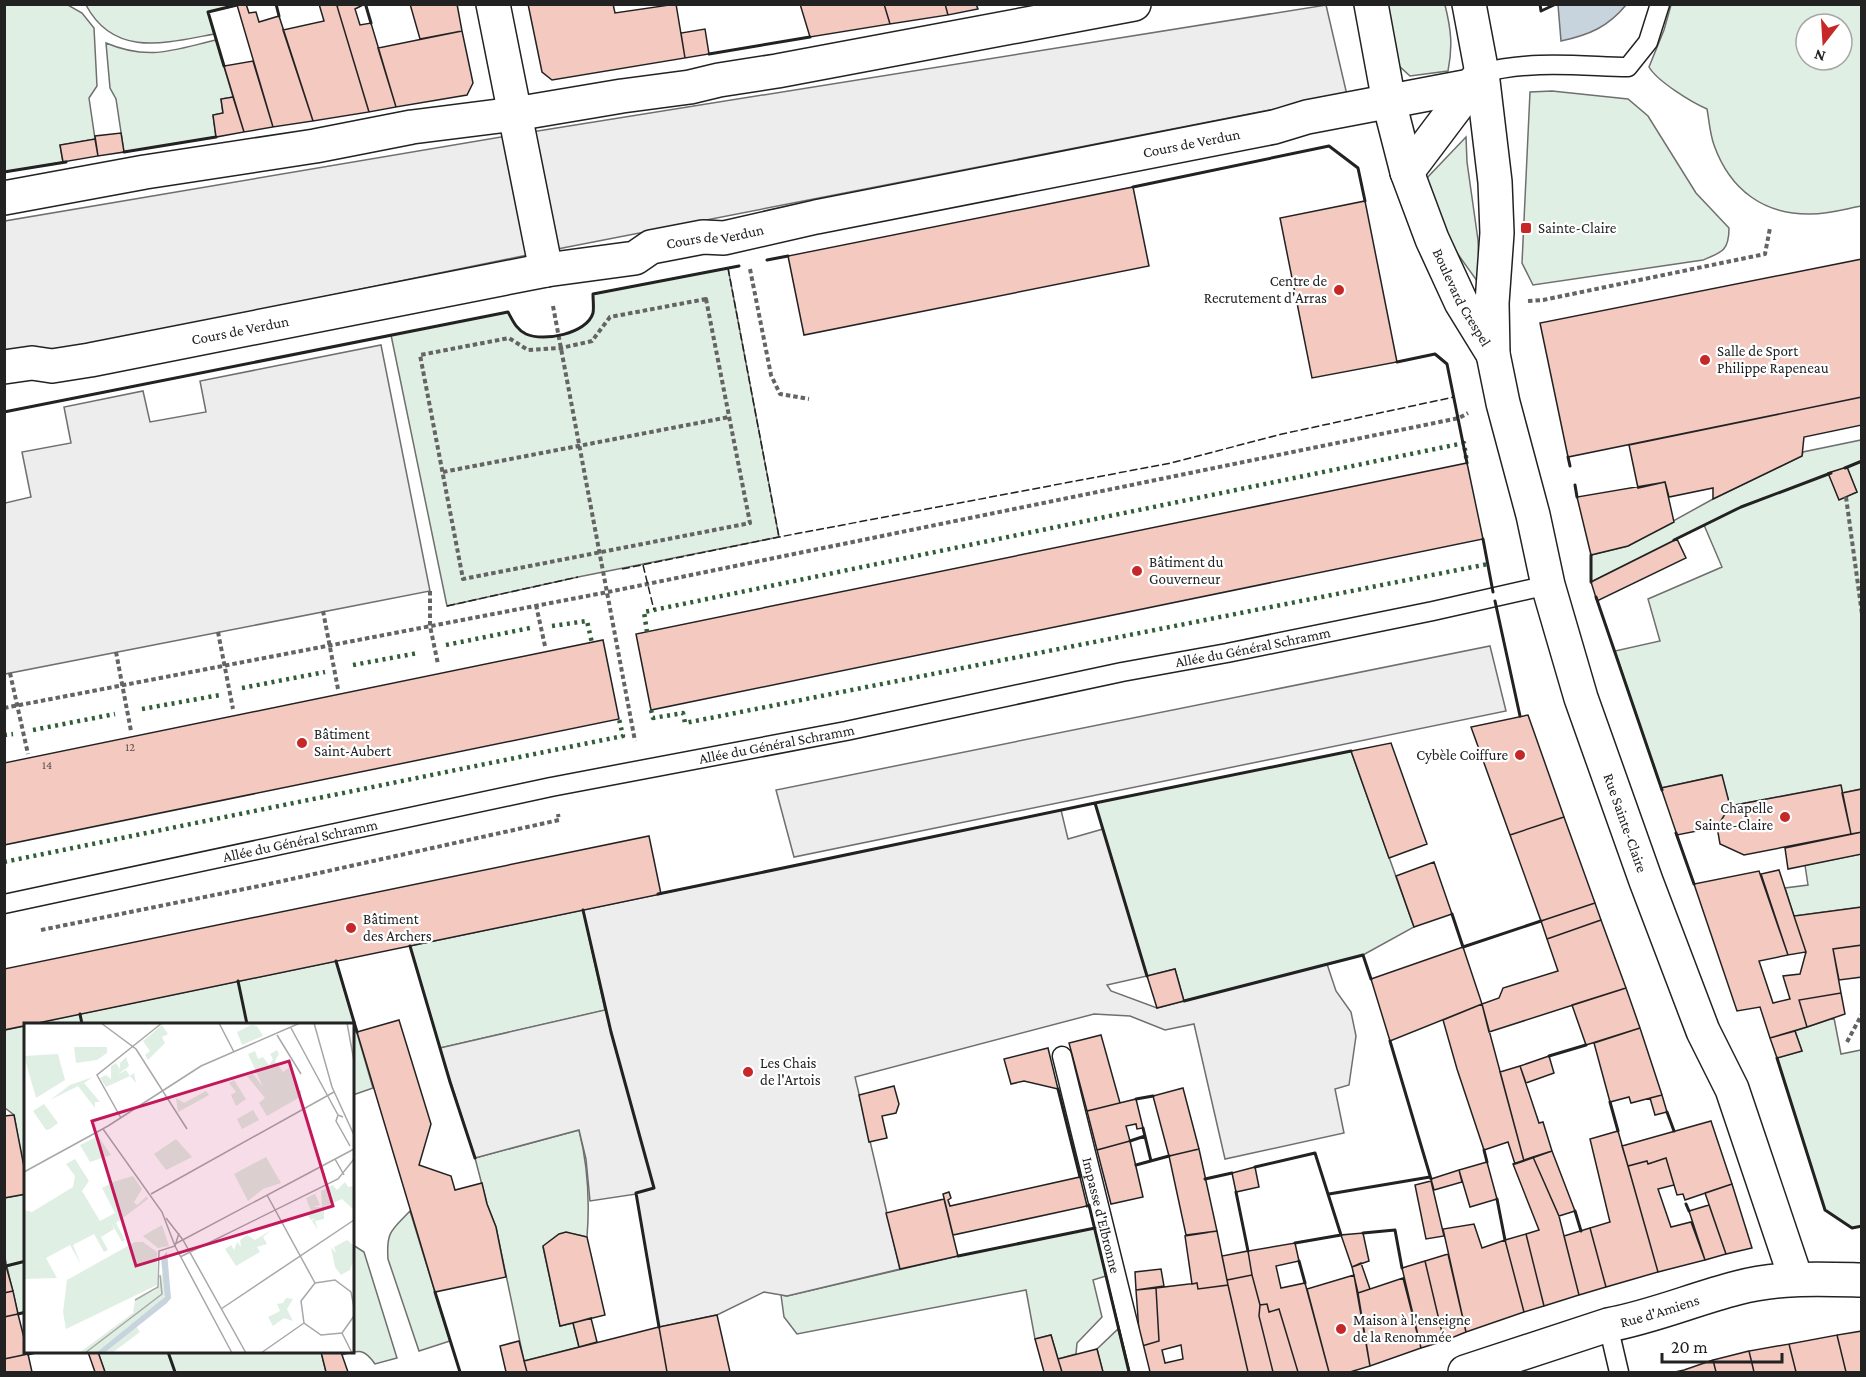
<svg xmlns="http://www.w3.org/2000/svg" width="1866" height="1377" font-family="'Crimson Pro',serif">
  <rect width="100%" height="100%" fill="#fff"/>
  <path fill="#e0efe3" stroke="#6f6f6f" stroke-width="1.5" fill-rule="evenodd" d="M5 4 68 5 82 13 94 28 97 86 89 98 95 139 60 145 63 162 5 172Z
    M86 5H239L208 12 214 34C166 43 114 58 86 5Z
    M1387 5H1445C1451 29 1453 46 1448 71L1410 76 1397 64Z
    M1671 5H1861V206C1845 209 1828 214 1811 214 1764 215 1730 190 1714 145 1710 134 1709 120 1707 109 1691 102 1657 81 1649 67L1664 30ZM1806 24H1842V60H1806Z
    M216 40 233 97 221 99 223 113 213 115 216 137 124 152 116 99 110 88 106 43C149 61 173 50 216 40Z
    M1552 91 1628 99 1648 116 1696 193 1729 228C1729 250 1723 252 1703 260L1533 285 1522 263 1530 92Z
    M1466 137 1467 162 1478 240 1480 285 1452 246 1425 180Z
    M728 268 779 537 578 577 447 606 391 335 508 312C513 321 516 329 526 334 543 342 587 334 593 313 594 308 593 300 593 294Z
    M1861 440V789L1842 793 1840 785 1730 806 1721 775 1661 788 1615 651 1660 641 1648 599 1722 567 1704 525 1591 582V555L1628 546 1713 499 1802 456 1803 452ZM1847 467 1857 492 1839 499 1829 474Z
    M1351 751 1414 927 1363 955 1184 1001 1175 969 1147 976 1095 803Z
    M1861 854V907L1794 916 1785 888 1808 885 1805 865Z
    M583 910 606 1010 440 1048 410 946Z
    M336 961 373 1088 353 1095 352 1024H31Z
    M1834 1018 1841 1054 1861 1050V1226L1852 1228 1825 1210 1777 1058 1802 1051 1795 1031Z
    M25 1026V1177L14 1115 5 1108V1030Z
    M579 1130C588 1166 590 1200 587 1237 564 1231 562 1232 543 1247L560 1326 573 1323 579 1347 524 1361 496 1227 487 1204 475 1158Z
    M25 1194V1312L18 1314 5 1258 4 1198Z
    M410 1211 450 1341 419 1351 388 1259C386 1231 392 1230 410 1211Z
    M1095 1228 1106 1276 1093 1280 1102 1317 1077 1343 1076 1354 1058 1359 1051 1335 1035 1339 1026 1290 797 1334 784 1317 781 1295 787 1296 958 1256Z
    M353 1245 364 1252 397 1358 375 1364C364 1348 359 1350 342 1355L341 1352H352Z
    M1118 1329 1129 1372H1103L1097 1349Z
    M98 1352H321L326 1372H105Z"/>
  <path fill="#ededed" stroke="#6f6f6f" stroke-width="1.5" d="M1326 5 1347 95 542 252 5 362V221L519 134Z
    M381 345 430 591 5 674V503L31 497 22 452 71 443 64 407 143 391 150 422 206 412 200 381Z
    M1490 646 1506 711 794 857 776 790Z
    M1061 810 1068 839 1103 829 1147 976 1107 985 1111 991 1157 1008 1327 964 1336 991 1351 1012 1356 1036 1349 1085 1335 1089 1344 1133 1225 1159 1194 1024 1165 1030 1130 1016 1094 1014 855 1077 900 1269 787 1296 764 1292 717 1315 659 1327 636 1194 590 1201 586 1159 579 1130 475 1158 440 1048 605 1010 583 910Z"/>
  <path fill="#c7d3dd" stroke="#6f6f6f" stroke-width="1.5" d="M1558 5V4L1626 5C1608 27 1589 35 1561 41Z"/>
  <path fill="#f3c9c0" stroke="#222" stroke-width="1.5" fill-rule="evenodd" d="M246 4 249 13 256 12 259 22 279 16 313 121 273 127 237 5Z
    M319 4H341L337 6 369 112 313 121 283 30 324 21Z
    M341 4H365L355 9 360 25 371 23 396 107 369 112 337 6Z
    M410 4H457L462 31 420 39Z
    M528 4H613L615 13 676 4 685 58 552 80 542 72Z
    M800 4H884L890 24 810 37Z
    M884 4H945L948 15 890 24Z
    M945 4H976L978 9 948 15Z
    M705 29 709 54 685 58 681 33Z
    M462 31 473 83 467 95 396 107 378 48Z
    M253 61 273 127 244 132 224 66Z
    M233 97 244 132 216 137 213 115 223 113 221 99Z
    M121 133 124 152 98 156 95 136Z
    M95 139 98 156 63 162 60 145Z
    M1133 187 1149 266 804 335 788 256Z
    M1365 201 1397 362 1312 378 1280 218Z
    M1862 259V397L1568 457 1540 323Z
    M1862 397V425L1804 437 1802 456 1713 499V488L1669 497 1665 482 1638 488 1629 445Z
    M1467 463 1483 539 651 710 636 634Z
    M1847 467 1857 492 1839 500 1828 473Z
    M1665 482 1674 522 1628 546 1591 555 1577 497Z
    M1677 539 1686 558 1597 601 1591 582Z
    M603 640 619 719 4 845V763Z
    M1528 715 1564 817 1510 835 1471 727Z
    M1391 743 1427 844 1389 858 1351 751Z
    M1722 775 1730 806 1717 827 1677 835 1661 788Z
    M1841 785 1851 834 1744 855 1720 844 1717 827 1730 806Z
    M1862 789V832L1851 834 1842 793Z
    M1564 817 1595 903 1541 921 1510 835Z
    M1862 832V854L1788 869 1785 848Z
    M649 836 661 894 4 1030V969Z
    M1434 862 1452 914 1414 927 1396 876Z
    M1779 870 1794 916 1806 952 1788 955 1761 874Z
    M1759 871 1788 955 1759 961 1773 1003 1790 999 1783 976 1800 974 1806 952 1794 916 1862 907V945L1833 949 1841 993 1799 1000 1807 1027 1770 1038 1760 1007 1737 1011 1694 884Z
    M1595 903 1601 920 1547 939 1541 921Z
    M1601 920 1626 988 1489 1032 1482 1004 1499 998 1503 988 1558 971 1547 939Z
    M1862 945V977L1839 980 1833 949Z
    M1463 947 1482 1004 1390 1041 1371 979Z
    M1175 969 1184 1001 1157 1008 1147 976Z
    M1626 988 1640 1028 1586 1045 1572 1005Z
    M1841 993 1845 1014 1807 1027 1799 1000Z
    M1482 1004 1524 1161 1515 1164 1508 1142 1484 1150 1457 1069 1443 1020Z
    M399 1020 431 1124 419 1165 451 1176 455 1190 482 1183 487 1204 496 1227 506 1277 435 1292 357 1032Z
    M1640 1028 1662 1095 1631 1103 1629 1097 1610 1102 1594 1043Z
    M1795 1031 1802 1051 1777 1058 1770 1038Z
    M1101 1035 1120 1103 1087 1111 1069 1043Z
    M1048 1048 1058 1089 1024 1081 1011 1084 1004 1059Z
    M1549 1056 1554 1073 1526 1083 1520 1066Z
    M1520 1066 1539 1123 1543 1122 1552 1151 1524 1161 1500 1072Z
    M894 1086 899 1104 896 1113 882 1116 887 1138 869 1142 859 1095Z
    M1183 1088 1199 1149 1169 1156 1153 1096Z
    M1662 1095 1667 1112 1655 1115 1650 1098Z
    M1136 1099 1143 1128 1137 1129 1136 1124 1126 1126 1130 1141 1097 1150 1087 1111Z
    M14 1115 26 1177V1194L4 1198V1116Z
    M1711 1121 1732 1184 1685 1200 1683 1194 1677 1195 1666 1158 1648 1164 1647 1161 1628 1166 1622 1146Z
    M1618 1131 1658 1272 1606 1287 1590 1228 1610 1222 1590 1139Z
    M1130 1141 1143 1197 1111 1204 1097 1150Z
    M1199 1149 1217 1231 1186 1235 1169 1156Z
    M1552 1151 1575 1211 1559 1216 1533 1157Z
    M1533 1157 1559 1216 1579 1295 1544 1306 1526 1234 1539 1230 1513 1164Z
    M1666 1158 1674 1185 1658 1189 1671 1227 1691 1222 1705 1260 1658 1272 1628 1166 1647 1161 1648 1164Z
    M1487 1162 1497 1199 1470 1207 1459 1170Z
    M1255 1167 1259 1187 1236 1192 1232 1173Z
    M1459 1170 1462 1182 1434 1190 1431 1179Z
    M1080 1177 1087 1206 953 1235 943 1194 949 1192 951 1198 948 1200 950 1206Z
    M1431 1181 1444 1236 1426 1239 1415 1185Z
    M1732 1184 1752 1248 1726 1254 1705 1193Z
    M944 1199 958 1256 900 1269 886 1213Z
    M1709 1205 1726 1254 1705 1260 1689 1211Z
    M1474 1224 1482 1248 1505 1240 1524 1312 1466 1332 1443 1229Z
    M1590 1228 1606 1287 1579 1295 1564 1236Z
    M1217 1231 1228 1285 1198 1289 1197 1283 1192 1284 1185 1236Z
    M566 1232 587 1237 605 1315 560 1326 543 1246 559 1234Z
    M1363 1233 1369 1261 1352 1267 1341 1235Z
    M1526 1234 1544 1306 1524 1312 1505 1240Z
    M1295 1243 1299 1261 1276 1266 1281 1288 1305 1283 1329 1372H1298L1279 1309 1269 1312 1267 1304 1260 1305 1252 1275 1248 1251Z
    M1248 1251 1252 1275 1227 1280 1222 1256Z
    M1448 1254 1466 1332 1444 1341 1425 1261Z
    M1425 1261 1444 1341 1421 1348 1402 1268Z
    M1361 1263 1370 1289 1358 1293 1352 1267Z
    M4 1266H6L13 1291 4 1293Z
    M1161 1269 1164 1286 1136 1290 1135 1272Z
    M1252 1275 1260 1305 1259 1316 1273 1372H1248L1228 1285 1227 1280Z
    M1354 1275 1370 1366 1350 1372H1329L1307 1289Z
    M1403 1278 1421 1348 1370 1366 1358 1293Z
    M1197 1283 1198 1289 1228 1285 1248 1372H1148L1142 1346 1159 1341 1156 1288ZM1181 1345 1183 1359 1165 1363 1162 1350Z
    M1156 1288 1159 1341 1142 1346 1139 1332 1136 1290Z
    M13 1291 18 1314 4 1317V1293Z
    M1267 1304 1269 1312 1279 1309 1298 1372H1273L1259 1316 1260 1305Z
    M18 1314 28 1354 4 1359V1317Z
    M717 1315 730 1372H667L659 1327Z
    M591 1318 597 1342 579 1347 573 1323Z
    M659 1327 667 1372H527L524 1361Z
    M1862 1331V1372H1846L1837 1335Z
    M1051 1335 1058 1359 1062 1372H1044L1035 1339Z
    M1837 1335 1846 1372H1796L1789 1344Z
    M519 1341 527 1372H506L500 1346Z
    M1789 1344 1796 1372H1754L1749 1351Z
    M1097 1349 1103 1372H1062L1058 1359Z
    M1749 1351 1754 1372H1716L1713 1360Z
    M88 1352H98L105 1372H95Z
    M321 1352H341L348 1372H326Z
    M28 1354 32 1372H4V1359Z
    M1713 1360 1716 1372H1675L1684 1370Z"/>
  <g fill="none" stroke-linecap="round" stroke-linejoin="round">
    <defs>
      <g id="lane">
        <path d="M1482 73C1531 60 1579 66 1628 67L1648 42 1660 4"/>
        <path id="s1" d="M4 904 551 787 846 731 1122 672 1227 653 1433 611 1548 585"/>
        <path id="s2" d="M1062 1056 1140 1372"/>
        <path d="M1608 1325 1619 1372"/>
      </g>
      <g id="street">
        <path d="M493 4 546 270"/>
        <path d="M1407 172 1477 79"/>
        <path d="M4 198 145 172 315 146 412 127 515 114 622 96 690 87 719 80 777 71 1134 4"/>
        <path id="s3" d="M4 367 32 363 52 366 90 360 546 270 635 258 651 247 703 237 724 238 816 217 1274 127 1307 117 1470 86"/>
      </g>
      <g id="secondary">
        <path id="s4" d="M1371 4 1389 102 1407 172 1432 239 1461 302 1493 354"/>
        <path id="s5" d="M1469 4 1482 73 1495 182 1497 233 1492 303 1493 354 1503 403 1533 515 1548 585 1581 698 1646 881 1703 1031 1732 1089 1796 1279"/>
        <path id="s6" d="M1465 1372 1608 1325C1652 1317 1694 1299 1737 1288 1778 1277 1820 1279 1862 1280"/>
      </g>
    </defs>
    <use href="#lane" stroke="#222" stroke-width="21"/>
    <use href="#street" stroke="#222" stroke-width="36"/>
    <use href="#secondary" stroke="#222" stroke-width="36"/>
    <path stroke="#646464" stroke-width="4" stroke-dasharray="4.5 3" stroke-linecap="butt" d="M750 269 771 375 780 394 809 399
      M706 299 750 523 463 579 420 355 509 338 528 350 561 348 592 341 610 317Z
      M1528 301 1543 300 1765 254 1770 228
      M553 306 635 741
      M443 472 729 417
      M1846 497 1862 614
      M430 591V626L438 664
      M536 605 545 646
      M323 611 338 689
      M218 632 233 709
      M116 652 131 731
      M10 673 28 754
      M4 708 608 592 1459 418 1468 413
      M41 930 269 884 559 820 558 814
      M1847 1042 1862 1014"/>
    <use href="#lane" stroke="#fff" stroke-width="18"/>
    <use href="#street" stroke="#fff" stroke-width="33"/>
    <use href="#secondary" stroke="#fff" stroke-width="33"/>
    <path stroke="#2f5e38" stroke-width="4.5" stroke-dasharray="3 4.5" stroke-linecap="butt" d="M552 626 587 621 592 643
      M647 632 644 612 1464 443 1467 463
      M446 645 530 628
      M353 665 418 653
      M242 688 325 672
      M142 709 220 695
      M651 710 653 718 683 713 685 723 1488 564
      M33 730 115 714
      M4 735 13 734
      M4 862 623 736 619 719"/>
    <path stroke="#222" stroke-width="1.5" stroke-dasharray="8 3" stroke-linecap="butt" d="M728 268 779 537
      M643 565 654 610
      M622 569 779 537 1171 463 1282 434 1454 397
      M447 606 578 577"/>
    <path stroke="#222" stroke-width="3" d="M276 4 279 16
      M1540 4 1541 11 1556 4
      M366 6 371 23
      M709 54 810 37
      M224 66 208 12 237 5
      M124 152 216 137
      M4 172 66 162
      M1133 187 1329 146 1358 168 1365 201
      M767 260 788 256
      M1397 362 1435 354 1447 364 1467 463
      M4 412 508 312C513 321 516 329 526 334 543 342 587 334 593 313 594 308 593 300 593 294L739 266
      M1568 457 1570 466
      M1845 468 1862 461
      M1575 485 1577 497
      M1483 539 1493 592
      M1674 540 1741 507 1831 473
      M1591 555V582
      M1596 597 1662 790
      M1495 601 1520 716
      M1095 803 1351 751
      M1676 833 1694 884
      M658 894 1095 803 1147 976
      M583 910 611 1032 654 1188 636 1193 659 1327
      M1452 914 1463 947 1541 921
      M410 946 450 1082 475 1158
      M336 961 357 1032
      M238 981 247 1024
      M1184 1001 1363 955 1371 979
      M80 1014 82 1024
      M1390 1041 1431 1179
      M1549 1056 1586 1045
      M1777 1058 1825 1210 1852 1228 1862 1226
      M1058 1089 1080 1177
      M1136 1099 1153 1096
      M1610 1102 1618 1131
      M1667 1112 1674 1131
      M1143 1128 1151 1161
      M1130 1141 1145 1136
      M1484 1150 1487 1162
      M1136 1165 1169 1156
      M1255 1167 1315 1153 1341 1235 1295 1243
      M1205 1179 1232 1173
      M1236 1192 1248 1251
      M1329 1194 1430 1177
      M1497 1199 1505 1240
      M1686 1204 1689 1211
      M1087 1206 1089 1205 1129 1372
      M1575 1211 1581 1231
      M1363 1233 1395 1230 1402 1268
      M958 1256 1095 1228
      M1299 1261 1305 1283
      M6 1266 26 1261
      M435 1292 460 1372
      M18 1314 26 1312
      M168 1352 175 1372
      M28 1354 37 1352"/>
  </g>
  <g fill="#c62828" stroke="#fff" stroke-width="2">
    <rect x="1520" y="222" width="12" height="12" rx="3"/>
    <circle cx="1339" cy="290" r="6"/>
    <circle cx="1705" cy="360" r="6"/>
    <circle cx="1137" cy="571" r="6"/>
    <circle cx="302" cy="743" r="6"/>
    <circle cx="1520" cy="755" r="6"/>
    <circle cx="1785" cy="817" r="6"/>
    <circle cx="351" cy="928" r="6"/>
    <circle cx="748" cy="1072" r="6"/>
    <circle cx="1341" cy="1329" r="6"/>
  </g>
  <g text-anchor="middle" dominant-baseline="central" stroke-width="4.5" stroke-linejoin="round" paint-order="stroke">
    <g font-size="12" fill="#564c4a">
      <text x="130" y="747">12</text>
      <text x="47" y="765">14</text>
    </g>
    <g font-size="15" fill="#222" stroke="#fff">
      <text stroke="none"><textPath href="#s3" startOffset="1212">Cours de Verdun</textPath></text>
      <text stroke="none"><textPath href="#s3" startOffset="726">Cours de Verdun</textPath></text>
      <text stroke="none"><textPath href="#s4" startOffset="309">Boulevard Crespel</textPath></text>
      <text stroke="none"><textPath href="#s3" startOffset="240">Cours de Verdun</textPath></text>
      <text stroke="none"><textPath href="#s1" startOffset="1275">Allée du Général Schramm</textPath></text>
      <text stroke="none"><textPath href="#s1" startOffset="789">Allée du Général Schramm</textPath></text>
      <text stroke="none"><textPath href="#s5" startOffset="840">Rue Sainte-Claire</textPath></text>
      <text stroke="none"><textPath href="#s1" startOffset="303">Allée du Général Schramm</textPath></text>
      <text stroke="none"><textPath href="#s2" startOffset="164">Impasse d'Elbronne</textPath></text>
      <text stroke="none"><textPath href="#s6" startOffset="204">Rue d'Amiens</textPath></text>
    </g>
    <g font-size="15" fill="#222" stroke="#fff" text-anchor="start">
      <text x="1538" y="228">Sainte-Claire</text>
      <text x="1327" y="281" text-anchor="end">Centre de<tspan x="1327" dy="17">Recrutement d'Arras</tspan></text>
      <text x="1717" y="351">Salle de Sport<tspan x="1717" dy="17">Philippe Rapeneau</tspan></text>
      <text x="1149" y="562">Bâtiment du<tspan x="1149" dy="17">Gouverneur</tspan></text>
      <text x="314" y="734">Bâtiment<tspan x="314" dy="17">Saint-Aubert</tspan></text>
      <text x="1508" y="755" text-anchor="end">Cybèle Coiffure</text>
      <text x="1773" y="808" text-anchor="end">Chapelle<tspan x="1773" dy="17">Sainte-Claire</tspan></text>
      <text x="363" y="919">Bâtiment<tspan x="363" dy="17">des Archers</tspan></text>
      <text x="760" y="1063">Les Chais<tspan x="760" dy="17">de l'Artois</tspan></text>
      <text x="1353" y="1320">Maison à l'enseigne<tspan x="1353" dy="17">de la Renommée</tspan></text>
    </g>
  </g>
  <g transform="translate(24 1023)">
    <rect width="330" height="330" fill="#fff"/>
    <path d="M138 2 144 11 138 14 141 20 124 37 121 32 126 28 119 18ZM227 2 233 3 239 13 218 22 213 9ZM50 24H83V30L73 37 52 40ZM253 27 255 31 251 38 259 49 265 45 272 66 278 68 276 74 243 93 235 80 241 75 223 53 229 51 239 64 224 31 231 28 234 36 239 34 245 42 249 36 246 31ZM34 31 41 57 12 75 0 33ZM102 34 105 43 93 52 102 47 106 53 110 50 112 60 106 53 82 64 76 55 82 52 87 56V43L92 40 96 46V40ZM69 54 60 60 76 79H71V85L54 63 26 77 46 62ZM210 57 222 76 212 83 207 72 212 69 205 60ZM182 68 185 72 154 89 152 75 160 80ZM20 81 34 100 26 106 22 107 9 88ZM229 87 235 97 218 106 213 96ZM74 113 87 132 66 139 56 122ZM152 116 168 134 142 147 130 131ZM242 134 257 160 239 166 224 178 210 151ZM51 136 65 158 58 168 76 198 91 190 78 165 89 159 109 153 118 166 110 179 113 182 123 173 124 176 92 200 101 217 98 219 88 201 90 206 77 214 84 227 80 229 70 211 49 222 57 242 46 222 22 235 33 255 0 256V187L8 189 49 164 51 153 42 141ZM321 159 324 164 330 163V187L318 176 300 184V196L291 198 294 207 288 198 291 195 287 197 283 191 287 188 282 175 291 171 296 182 289 184H298L297 168 309 162 313 167ZM138 202 145 223 134 225 119 213ZM249 206 239 214 243 221 233 224 236 229 212 243 201 226 207 222 210 227 213 219 217 224 216 217 223 212 231 217ZM323 217 330 223V236L326 247 317 252 311 244 307 224 312 230 310 224ZM111 219H119L133 229V262L42 306 39 289 43 257ZM139 249 142 271 138 278 72 330H55L109 290 111 277 132 267ZM262 275 269 276 263 286 269 298 260 295 249 303 244 294 256 288 253 281 259 280ZM112 303 116 309 88 330H80Z" fill="#e0efe3"/>
    <path d="M143 229 147 275 143 280 80 330H72L141 274 137 235Z" fill="#c7d3dd"/>
    <path fill="none" stroke="#a7a7a7" stroke-width="1.5" d="M77 0 112 26 163 106M195 0 210 29M290 0 308 64 330 112M323 0 330 38M267 5 314 92 319 94M253 12 277 51M314 92 312 98 326 123M97 95 73 52 138 0M79 106 138 189 151 223 208 330M311 136 320 152M0 149 84 103 177 43 276 0M127 171 310 69M243 172 291 260M142 195 159 217 222 330M151 221 330 126M156 234 314 156 330 136M111 277 134 264 135 228 151 223 155 210M330 284 327 269 311 257 291 260 277 278 280 300 297 312 318 310 330 293M197 286 330 197M318 310 328 330M61 330 138 271 136 252M237 330 280 300"/>
    <path fill="#c2185b" fill-opacity="0.15" stroke="#c2185b" stroke-width="3" d="M265 38 309 183 112 243 68 98Z"/>
    <rect width="330" height="330" fill="none" stroke="#222" stroke-width="3"/>
  </g>
  <rect width="1866" height="1377" fill="none" stroke="#222222" stroke-width="12"/>
  <g transform="translate(1824 42) rotate(197)"><circle r="28" fill="#ffffff" stroke="#a7a7a7" stroke-width="1.5"/>
  <path d="M0-4.5L10 22L0 15L-10 22Z" fill="#c62828"/>
  <text y="-9" font-size="16" font-weight="bold" text-anchor="middle" fill="#222222">N</text>
  </g>
  <path d="M1662 1353v9h120v-9" fill="none" stroke="#222222" stroke-width="3"/>
  <text x="1671" y="1353" font-size="18" fill="#222222" stroke="#ffffff" stroke-width="4.5" paint-order="stroke">20 m</text>
</svg>
